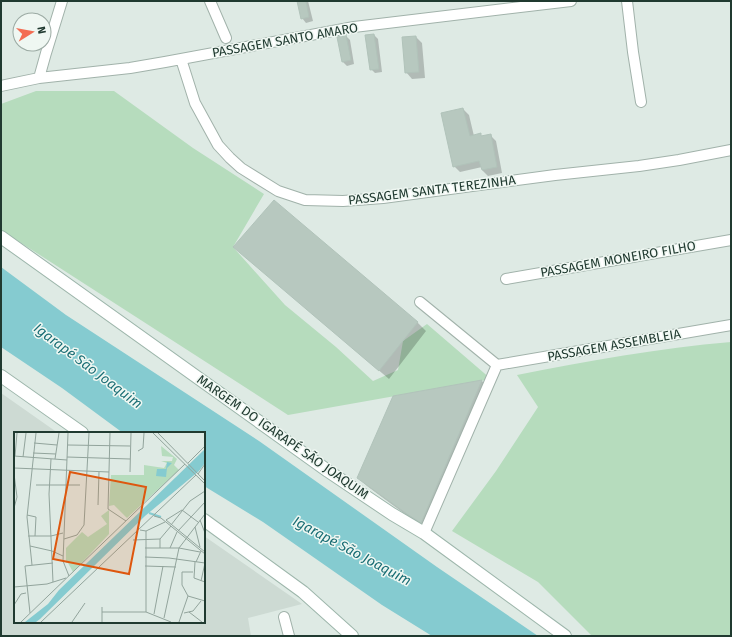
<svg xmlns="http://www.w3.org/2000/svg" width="732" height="637" font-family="'Fira Sans',sans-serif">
  <rect width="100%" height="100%" fill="#deeae4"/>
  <path fill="#cddad3" d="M1 393 58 433H15V622H204V536L302 604 248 618 251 636H1Z"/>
  <path fill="#b6dcbd" d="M36 91H114L193 148 264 194 233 247 285 305 336 347 373 381 398 370 403 341 427 324 491 379 288 415 1 230V104Z
    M731 342V636H592L538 582 452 531 496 471 538 407 517 375C588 361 659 348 731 342Z"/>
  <path fill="#85cbd0" d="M1 267 66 315 259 441 437 567 538 636H432L382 605 263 522 204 486V433H123L62 388 1 347Z"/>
  <path fill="#0003" d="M298 1H308L313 21 306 23 302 18Z
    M374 35 378 39 382 72 375 73 371 69Z
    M346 36 350 40 354 64 347 66 342 61Z
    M416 37 422 43 425 78 412 79 406 72Z
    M463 109 469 115 474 136 480 135 483 137 491 136 496 141 502 173 488 176 482 170V167L460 172 454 166Z
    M243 255 417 322 426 331 389 379Z
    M482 381 491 390 430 531 417 523 367 486 359 478 394 397Z"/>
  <path fill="#b7c8bf" stroke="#b1c3ba" d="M297 1H306L309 17 301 19Z
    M374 34 379 69 370 70 365 35Z
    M346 35 351 60 342 62 337 37Z
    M416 36 419 72 405 73 402 37Z
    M463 108 470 136 481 133V136L491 134 497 167 482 170 479 161 453 167 441 113Z
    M274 200 418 322 379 371 233 247Z
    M482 380 421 523 407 514 357 478 393 396Z"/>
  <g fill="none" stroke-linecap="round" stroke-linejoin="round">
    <defs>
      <path id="street" d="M210 1 226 38
        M627 1 633 52 641 102
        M181 59 195 103 218 145 230 158 241 168 278 191 305 200 343 201 383 198 555 175 639 166 679 160 731 150
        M39 78 46 53 62 1
        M1 86 39 78 130 68 165 62 354 27 571 1
        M506 279 731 240
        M420 302 497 365
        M424 533 497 365 731 325
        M284 617 289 636"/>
      <path id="secondary" d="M1 237 328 471 392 514 424 533 565 636
        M1 376 82 433
        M204 520 303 592 352 636"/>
    </defs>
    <use href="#street" stroke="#a1b2aa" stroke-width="12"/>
    <use href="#secondary" stroke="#9db6ab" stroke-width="14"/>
    <use href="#street" stroke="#fff" stroke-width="10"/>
    <use href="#secondary" stroke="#fff" stroke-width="12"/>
  </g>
  <g text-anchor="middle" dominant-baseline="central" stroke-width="3" stroke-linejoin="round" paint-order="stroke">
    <g font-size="13" fill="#203a30" stroke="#eff7f2">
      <text transform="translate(285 40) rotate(-10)">PASSAGEM SANTO AMARO</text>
      <text transform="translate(432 190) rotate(-7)">PASSAGEM SANTA TEREZINHA</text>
      <text transform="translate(618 259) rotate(-10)">PASSAGEM MONEIRO FILHO</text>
      <text transform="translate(614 345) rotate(-10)">PASSAGEM ASSEMBLEIA</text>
      <text transform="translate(283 437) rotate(35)">MARGEM DO IGARAPÉ SÃO JOAQUIM</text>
    </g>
    <g font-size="14" font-style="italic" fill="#1a6e75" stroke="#eff7f2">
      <text transform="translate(88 366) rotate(37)">Igarapé São Joaquim</text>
      <text transform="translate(352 551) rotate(28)">Igarapé São Joaquim</text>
    </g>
  </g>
  <g transform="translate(14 432)">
    <rect width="191" height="191" fill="#deeae4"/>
    <path d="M147 14 163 27 160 33 165 38 113 86 100 73 95 74 97 43H130V33L150 36 153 31 147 29H158L159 25 148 24ZM95 78V102L59 140 54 131H52V116L68 100 74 105 93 92 87 84Z" fill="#b6dcbd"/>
    <path d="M191 17V31L185 39 131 84 26 187 22 190H11L34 172 45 158ZM153 30 158 31 153 36 152 45 142 44 143 37H152Z" fill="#85cbd0"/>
    <path fill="none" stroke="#85cbd0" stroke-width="2" d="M135 81 147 85"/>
    <path fill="none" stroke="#92a49c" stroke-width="1" d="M54 1 49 129 55 144M96 1 94 77 112 89M139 1 191 52M144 1 191 49M20 11 43 13M54 13 116 14M124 19 129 16 130 1M19 21 42 22M0 24 53 28M1 24 3 1M9 25 12 1M53 25 116 27M37 27 35 62 39 150M41 27 45 1M174 31 191 14M0 36 95 40M116 40 117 1M0 42 3 65 0 76M184 42 191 32M22 53H66M84 73 85 40M13 83 22 85 21 104M140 84 147 86 191 122M186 88 191 101M184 90 168 78 152 88 191 120M157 93 176 69 191 59M181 95 186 115M126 98 132 99 151 90M164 99 191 70M14 104H37M37 104 49 101M50 107 63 103 70 93 75 1M119 108 146 107M16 114 38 119 49 124M131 116H165L186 120M146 116V107L157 94M156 116 163 100M131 125 155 126 191 131M181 130 180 146 191 150M182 130 187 119M18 133 13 85 22 1M131 134 162 135M179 140H168V153L174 164 191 169M187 149 191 131M0 155 33 152 52 146M0 173 7 162 12 161M88 180H132L157 190M132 180V99M175 180 188 190M16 181 11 134 39 131M170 181 179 179 187 169M140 182 149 134M150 186 165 116 191 82M7 190 171 32M27 190 182 43M58 190 71 171M88 190V175M165 190 174 164"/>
    <path fill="#de570e" fill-opacity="0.15" stroke="#de570e" stroke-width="2" d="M56 40 132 55 115 142 39 127Z"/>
    <rect width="191" height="191" fill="none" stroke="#203a30" stroke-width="2"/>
  </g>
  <rect width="732" height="637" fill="none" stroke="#203a30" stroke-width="4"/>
  <g transform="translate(32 32) rotate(79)"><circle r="19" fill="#eff7f2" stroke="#9caba4"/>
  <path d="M0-3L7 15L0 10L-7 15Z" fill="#f36d53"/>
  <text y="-6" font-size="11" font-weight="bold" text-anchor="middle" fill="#203a30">N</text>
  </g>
</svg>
